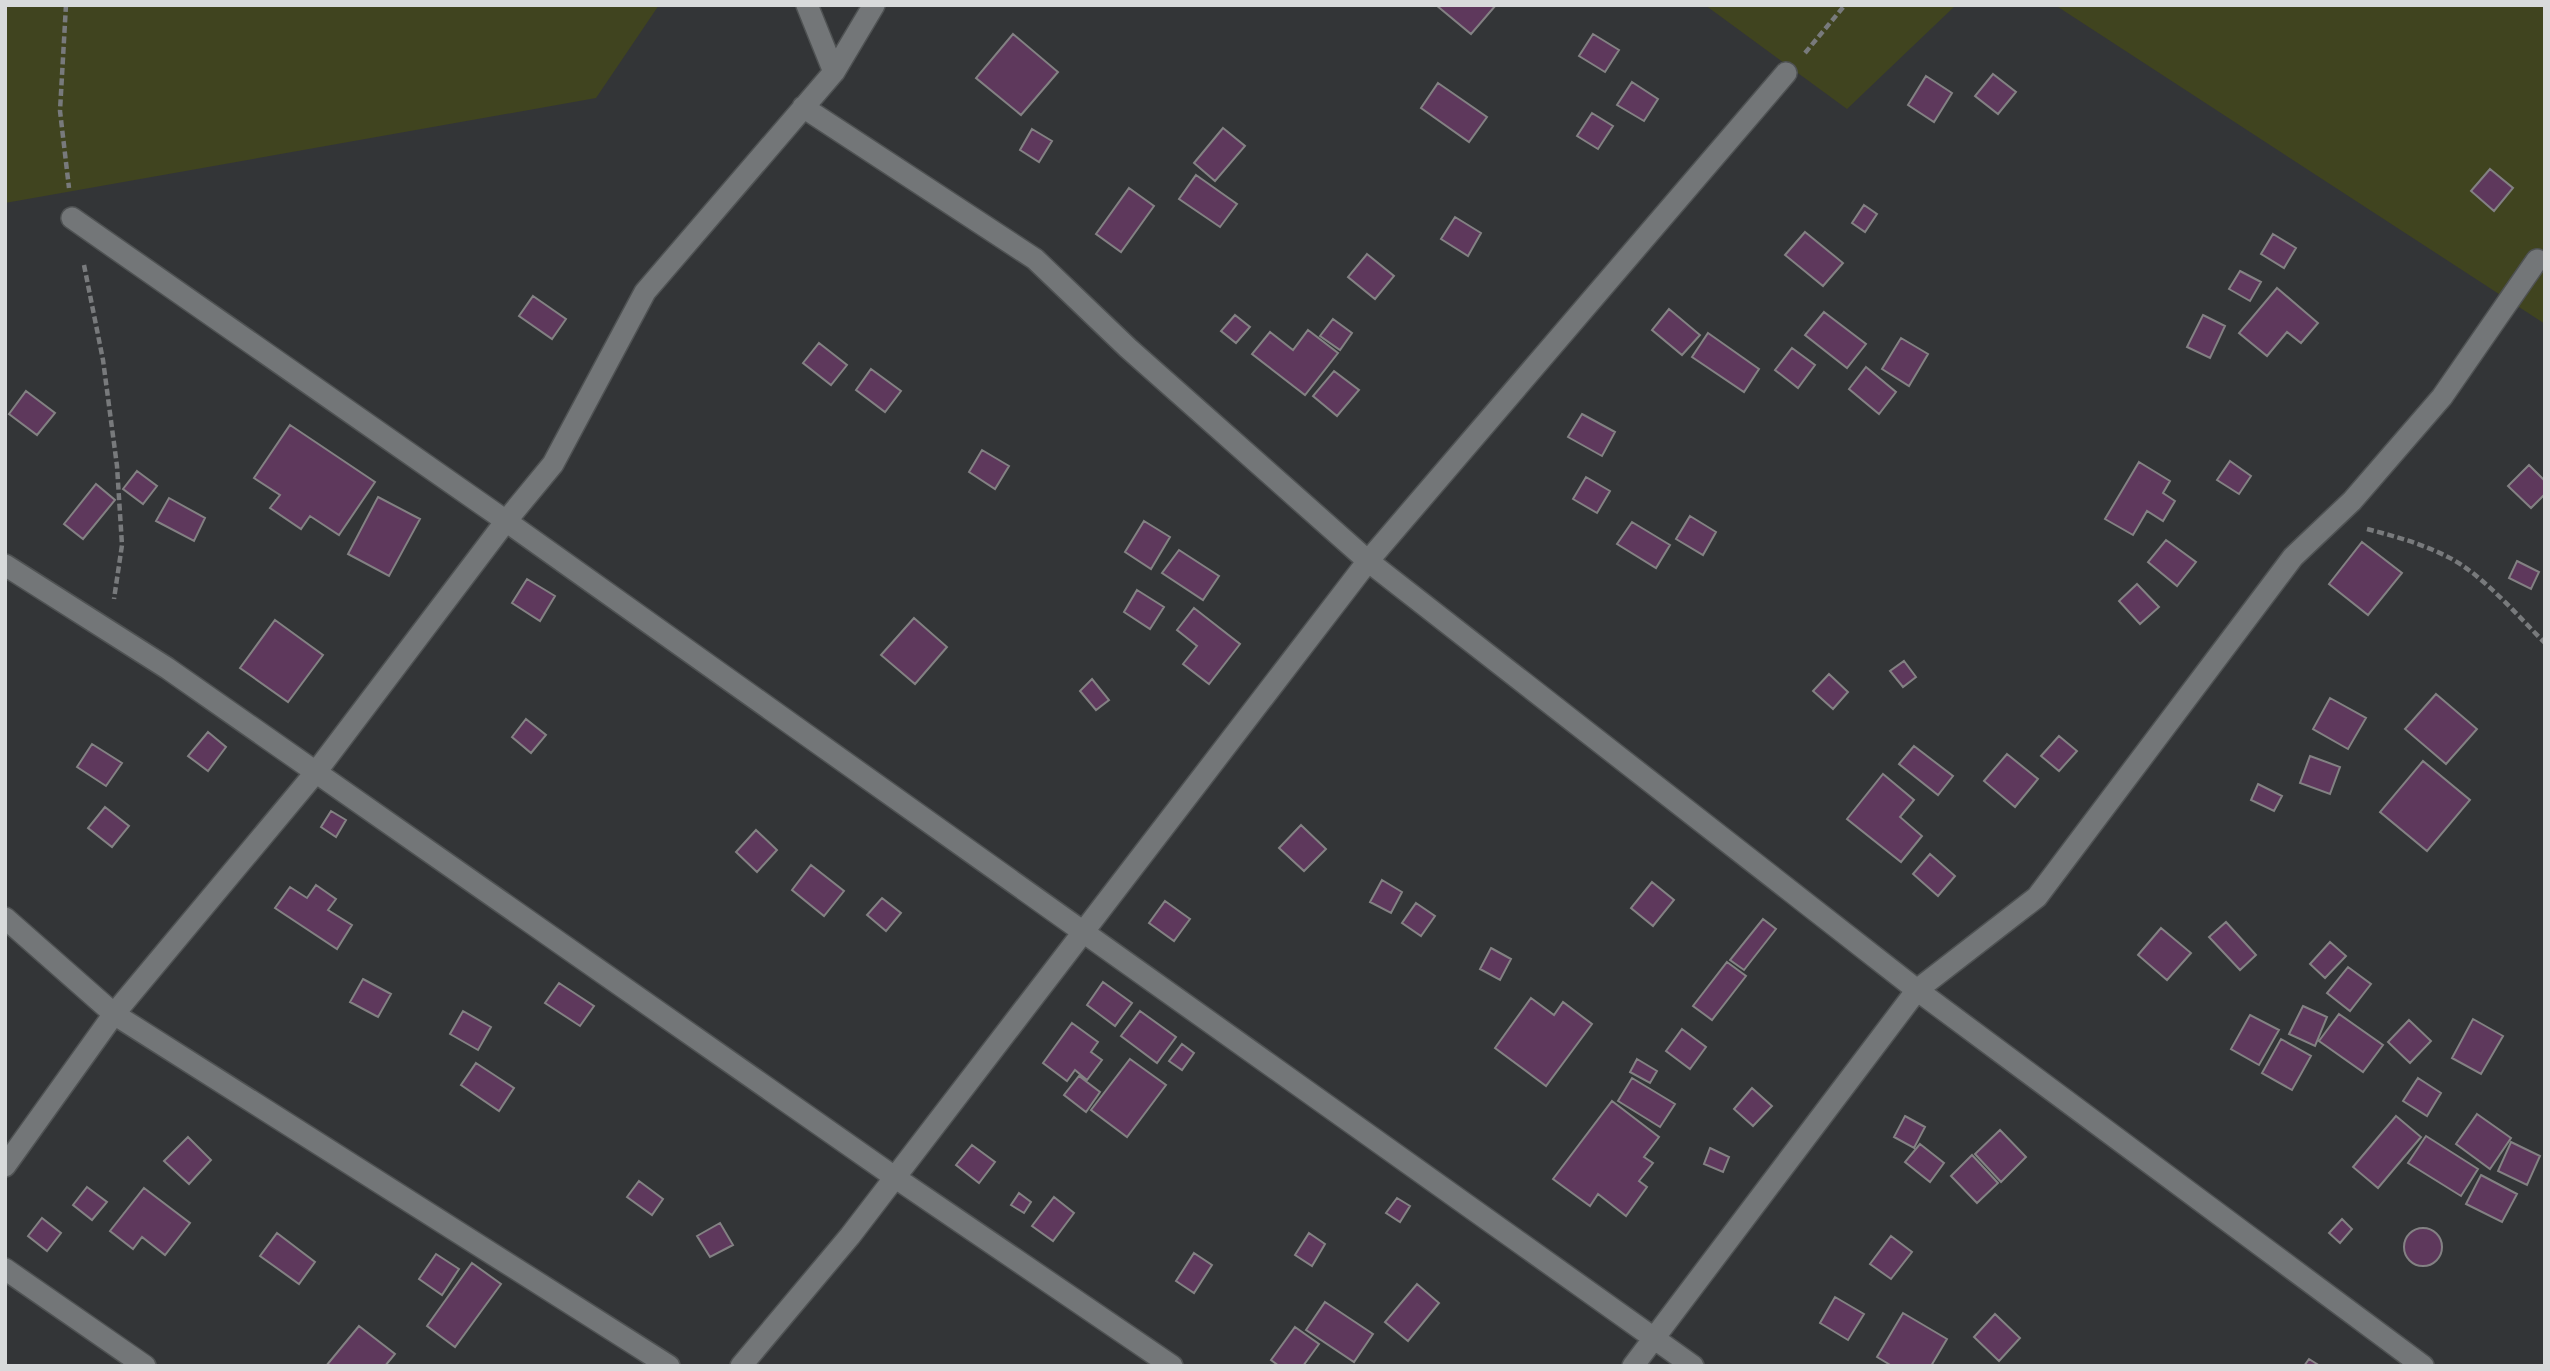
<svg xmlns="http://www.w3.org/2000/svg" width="2550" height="1371" font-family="'Roboto Condensed',sans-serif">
  <rect width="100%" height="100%" fill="#333537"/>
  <path fill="#40441f" d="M5 5H659L596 98 5 203Z
    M1705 5H1956L1847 109Z
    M2055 5H2545V324Z"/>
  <path fill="#5e385c" stroke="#838183" stroke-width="2" d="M1436 5H1496L1471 34Z
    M1013 34 1058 72 1021 115 976 78Z
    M1593 34 1619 50 1605 72 1579 56Z
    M1993 74 2016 92 1998 114 1975 96Z
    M1926 76 1952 93 1934 122 1908 105Z
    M1632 82 1658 99 1644 121 1617 105Z
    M1438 83 1487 117 1469 142 1421 108Z
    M1592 113 1613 126 1598 149 1577 136Z
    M1223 128 1245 146 1215 181 1194 163Z
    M1032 129 1052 141 1039 162 1020 150Z
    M2490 169 2513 188 2494 211 2471 191Z
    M1196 175 1237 204 1220 227 1179 199Z
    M1129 188 1154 206 1121 252 1096 234Z
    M1864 205 1877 214 1865 232 1852 223Z
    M1455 217 1481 233 1468 256 1441 239Z
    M1805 232 1843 263 1823 286 1785 255Z
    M2273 234 2296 248 2284 268 2261 254Z
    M1367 254 1394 276 1375 299 1348 277Z
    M2240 271 2261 282 2250 301 2229 289Z
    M2277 288 2318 323 2301 343 2287 332 2267 356 2239 333Z
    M533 296 566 319 552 339 519 316Z
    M1669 309 1700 335 1682 355 1652 330Z
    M1824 312 1866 344 1847 368 1805 335Z
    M1235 315 1250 327 1236 343 1221 331Z
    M2203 315 2225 326 2210 358 2187 347Z
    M1333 319 1352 333 1340 350 1320 336Z
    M1308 330 1338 353 1305 395 1252 354 1270 332 1293 350Z
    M1708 333 1759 369 1744 392 1692 357Z
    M1901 338 1928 354 1909 386 1882 369Z
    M819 343 847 365 831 385 803 363Z
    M1792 348 1815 365 1798 388 1775 370Z
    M1866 367 1896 392 1879 414 1849 389Z
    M871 369 901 391 885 412 856 390Z
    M1334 371 1359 390 1337 416 1313 396Z
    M26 391 55 413 37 435 9 414Z
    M1582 414 1615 432 1602 456 1568 437Z
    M290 425 375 482 339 535 310 516 301 529 270 508 280 495 254 478Z
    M982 450 1009 466 995 489 969 472Z
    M2230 461 2251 476 2239 494 2217 480Z
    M2139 462 2170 481 2163 493 2175 501 2163 521 2147 511 2133 535 2105 519Z
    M2529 465 2545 481V494L2531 508 2508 486Z
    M137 471 157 486 143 504 123 489Z
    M1586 477 1610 491 1597 513 1573 499Z
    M96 484 115 500 83 539 64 524Z
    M378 497 420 519 389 576 348 554Z
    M169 498 205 518 194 541 156 521Z
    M1690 516 1716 532 1703 555 1676 539Z
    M1144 521 1170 537 1151 569 1125 552Z
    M1632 522 1670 545 1656 568 1617 544Z
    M2166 540 2196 562 2177 586 2148 562Z
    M2362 542 2402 573 2368 615 2329 584Z
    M1179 550 1219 576 1203 600 1162 573Z
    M2517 561 2539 572 2531 589 2509 578Z
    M527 579 555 596 540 621 512 603Z
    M2137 584 2159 607 2140 624 2119 601Z
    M1137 590 1164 607 1150 629 1124 612Z
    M1194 608 1240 644 1209 684 1183 664 1197 646 1177 630Z
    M914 618 947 647 915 684 881 655Z
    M275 620 323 655 288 702 240 668Z
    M1904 661 1916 677 1903 687 1890 671Z
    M1829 674 1848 692 1833 709 1813 691Z
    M1092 679 1109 700 1096 710 1080 691Z
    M2436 694 2477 729 2446 764 2405 729Z
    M2330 698 2366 718 2348 749 2313 729Z
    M526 719 546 735 531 753 512 737Z
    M208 732 226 747 208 771 188 756Z
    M2059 736 2077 751 2059 771 2041 756Z
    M92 744 122 763 106 786 77 767Z
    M1914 746 1953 776 1938 795 1899 764Z
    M2007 754 2038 779 2015 807 1984 781Z
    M2310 756 2340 767 2330 794 2300 783Z
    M2423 761 2470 800 2427 851 2380 812Z
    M1883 774 1914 800 1900 817 1922 836 1901 862 1847 819Z
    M2258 784 2282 796 2274 811 2251 800Z
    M105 807 129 826 112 847 88 828Z
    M331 811 346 820 336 837 321 827Z
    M1301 825 1326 849 1304 871 1279 848Z
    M756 830 777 850 757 872 736 852Z
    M1930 854 1955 876 1938 896 1913 874Z
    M811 865 844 891 824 916 792 890Z
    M1382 880 1402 892 1391 913 1370 902Z
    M1652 882 1674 900 1653 926 1631 908Z
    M316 885 336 899 328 910 352 925 337 949 275 908 290 887 307 898Z
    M882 898 901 913 886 931 867 915Z
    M1165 901 1190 919 1174 941 1149 923Z
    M1416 903 1435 916 1421 936 1402 923Z
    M1763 919 1776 929 1744 970 1730 960Z
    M2226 922 2256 955 2240 970 2209 937Z
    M2161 928 2191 953 2167 980 2138 955Z
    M2330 942 2346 956 2325 978 2310 964Z
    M1491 948 1511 959 1500 980 1480 969Z
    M1727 962 1746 976 1712 1020 1693 1006Z
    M2348 967 2371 984 2350 1011 2327 993Z
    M363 979 391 994 378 1017 350 1002Z
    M1103 982 1132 1003 1115 1026 1087 1005Z
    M559 983 594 1006 580 1026 545 1003Z
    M1531 998 1554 1015 1563 1002 1592 1024 1546 1086 1495 1048Z
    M2303 1006 2327 1017 2315 1046 2289 1034Z
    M463 1011 491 1027 478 1050 450 1034Z
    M1140 1011 1176 1037 1157 1063 1121 1036Z
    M2339 1014 2383 1045 2363 1072 2319 1041Z
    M2250 1015 2279 1030 2259 1065 2231 1049Z
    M2473 1019 2503 1036 2481 1074 2452 1058Z
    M2409 1020 2431 1041 2410 1063 2388 1042Z
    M1072 1023 1098 1042 1091 1052 1102 1060 1087 1080 1075 1070 1067 1081 1043 1063Z
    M1682 1029 1706 1047 1690 1069 1666 1051Z
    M2281 1039 2311 1056 2292 1090 2262 1073Z
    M1182 1044 1194 1053 1182 1070 1169 1061Z
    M1130 1059 1166 1085 1127 1137 1091 1110Z
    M1637 1059 1657 1071 1650 1083 1630 1072Z
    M476 1063 514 1088 499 1111 461 1085Z
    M1079 1076 1100 1092 1086 1112 1064 1095Z
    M1632 1078 1675 1104 1660 1127 1618 1101Z
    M2418 1078 2441 1093 2427 1116 2403 1101Z
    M1752 1088 1772 1106 1753 1126 1734 1109Z
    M1612 1101 1659 1137 1644 1157 1653 1163 1639 1181 1647 1187 1626 1216 1598 1194 1590 1206 1553 1179Z
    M2477 1114 2511 1138 2490 1169 2456 1144Z
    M1905 1116 1925 1127 1914 1148 1894 1137Z
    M2396 1116 2421 1137 2378 1188 2353 1167Z
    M2000 1130 2026 1157 2001 1182 1975 1154Z
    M2426 1136 2478 1169 2461 1196 2408 1163Z
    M188 1137 211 1160 189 1184 164 1161Z
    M2511 1142 2540 1156 2527 1185 2498 1171Z
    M1920 1144 1944 1163 1930 1182 1905 1162Z
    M972 1145 995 1162 979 1183 956 1165Z
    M1710 1148 1729 1157 1723 1172 1704 1164Z
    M1972 1155 1998 1183 1977 1203 1951 1176Z
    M2481 1175 2517 1194 2502 1222 2466 1204Z
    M639 1181 663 1199 652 1215 627 1197Z
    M87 1187 107 1202 92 1220 73 1205Z
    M144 1188 190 1223 165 1255 142 1237 133 1249 110 1231Z
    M1019 1193 1031 1202 1024 1213 1011 1205Z
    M1054 1197 1074 1213 1053 1241 1032 1226Z
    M1397 1198 1410 1206 1400 1222 1386 1213Z
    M42 1218 61 1233 47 1251 28 1236Z
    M2342 1219 2352 1229 2340 1243 2329 1233Z
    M720 1223 733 1245 710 1257 697 1236Z
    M2404 1247a19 19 0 1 1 38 0a19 19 0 1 1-38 0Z
    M277 1233 315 1262 299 1284 260 1256Z
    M1309 1233 1325 1244 1312 1266 1295 1255Z
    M1891 1236 1912 1252 1891 1279 1870 1264Z
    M1194 1253 1212 1265 1194 1293 1176 1281Z
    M436 1254 459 1269 442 1295 419 1279Z
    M472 1263 501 1284 455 1347 427 1326Z
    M1417 1284 1439 1303 1408 1341 1385 1322Z
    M1835 1297 1864 1314 1848 1340 1820 1323Z
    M1325 1302 1373 1334 1354 1362 1306 1330Z
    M1903 1313 1947 1339 1931 1366H1892L1877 1357Z
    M1995 1314 2020 1338 1999 1361 1974 1337Z
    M359 1326 395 1354 385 1366H326Z
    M1295 1327 1319 1344 1303 1366H1279L1271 1360Z
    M2309 1359 2320 1366H2304Z"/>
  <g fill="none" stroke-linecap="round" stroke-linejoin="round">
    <defs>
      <path id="street" d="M807 5 834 72
        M803 107 1035 259 1128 348 1368 561 1917 990 2423 1366
        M72 218 506 521 1693 1366
        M5 565 167 668 893 1176 1172 1366
        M5 918 114 1014 669 1366
        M5 1166 114 1014 316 772 506 521 553 464 645 292 834 72 874 5
        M5 1269 145 1366
        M741 1366 850 1236 1368 561 1786 73
        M1633 1366 1917 990 2037 897 2293 557 2352 501 2442 397 2537 260"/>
    </defs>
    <use href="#street" stroke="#4f5253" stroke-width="24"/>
    <path stroke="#787a7c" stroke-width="4.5" stroke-dasharray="7 3.5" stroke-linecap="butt" d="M66 5 60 111 69 188
      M1805 53 1845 5
      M84 265 103 360 117 466 122 545 114 599
      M2367 529C2394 536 2423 544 2448 557 2482 574 2518 616 2545 643"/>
    <use href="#street" stroke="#737678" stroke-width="21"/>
  </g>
  <rect width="2550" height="1371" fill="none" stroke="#d8dadb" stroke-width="14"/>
</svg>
